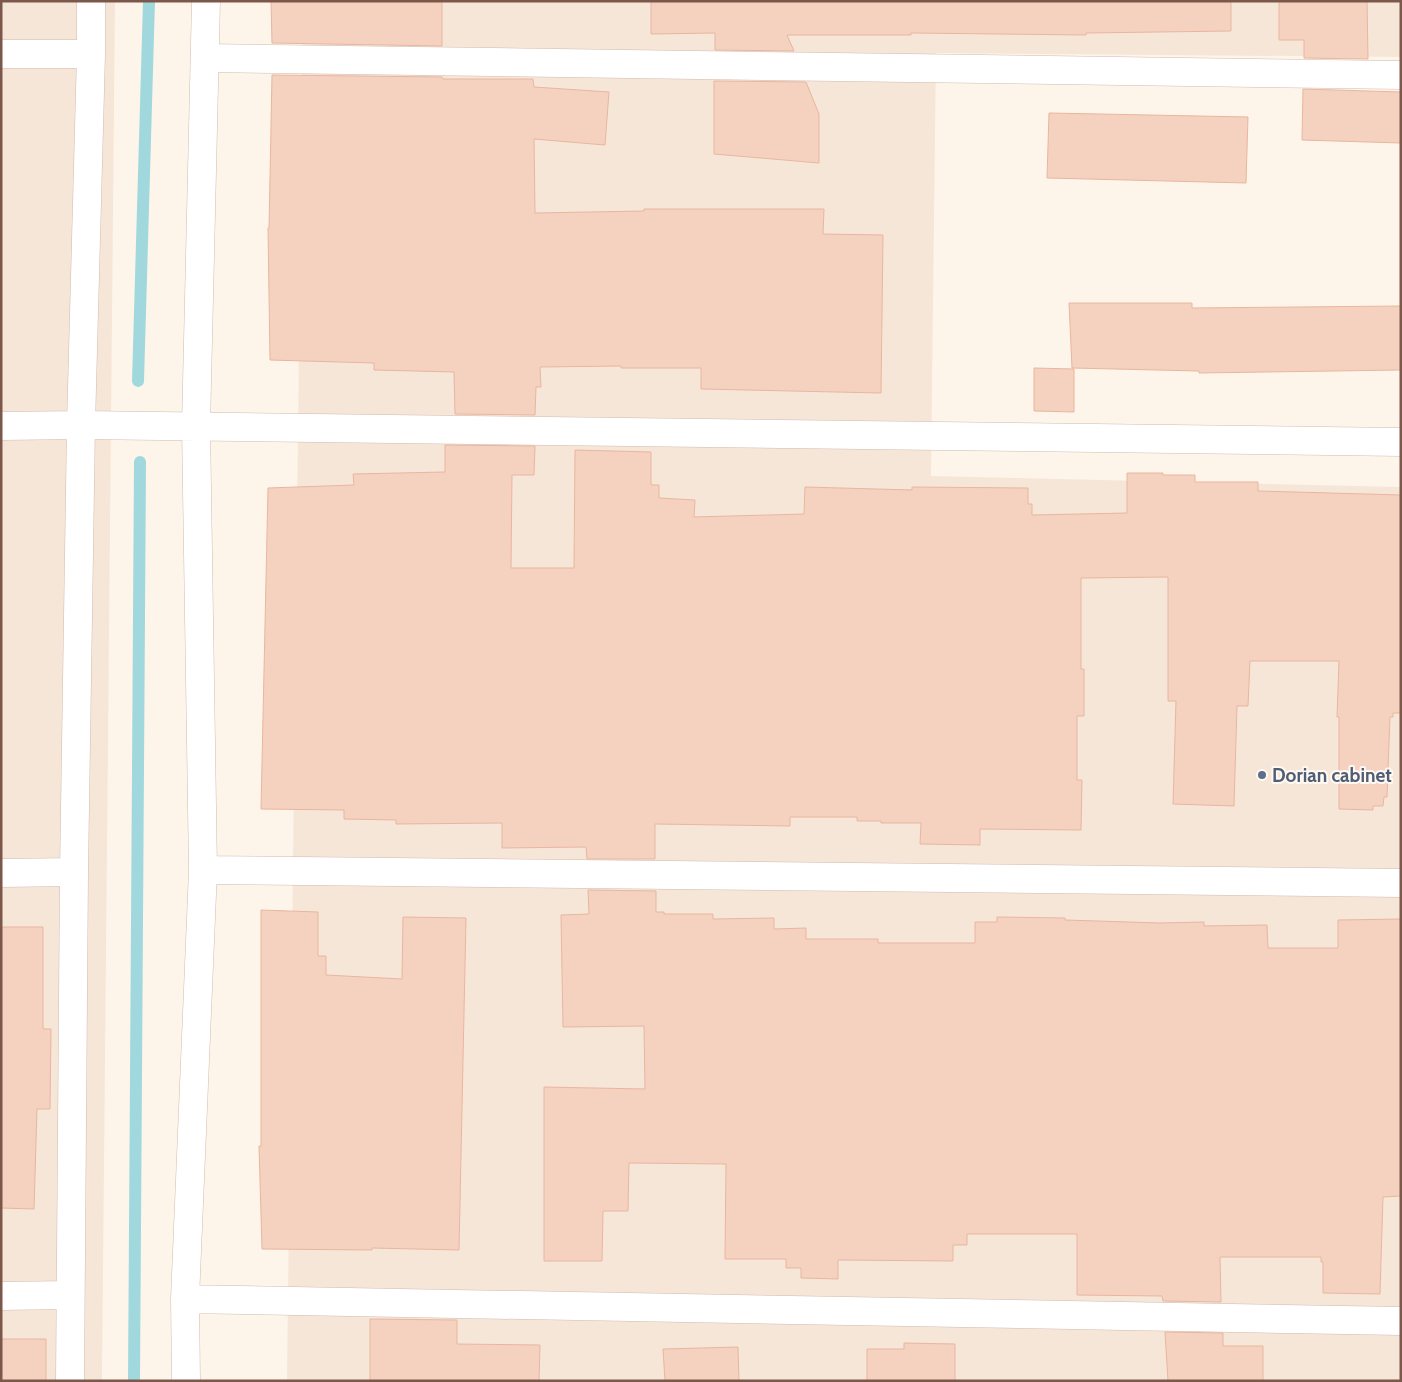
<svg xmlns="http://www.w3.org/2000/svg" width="1402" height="1382" font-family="Cabin,sans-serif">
  <rect width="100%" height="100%" fill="#fef5ea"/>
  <path fill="#f6e6d8" d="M1 1H115L102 1381H1Z
    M303 1H1401V57L936 53 931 476 1401 487V1381H287Z"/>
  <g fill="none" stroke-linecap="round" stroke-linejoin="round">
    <path stroke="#a1d8dd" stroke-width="12" d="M138 381 149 1
      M134 1381 140 462"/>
  </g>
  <path fill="#f5d1c0" stroke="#e9b69f" d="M271 1H442V46L272 43Z
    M651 1H1231V31L1086 33V35L911 33V35H787L794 51 715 50V33L651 34Z
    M1279 1H1367L1368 59 1304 58V40H1279Z
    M272 75 442 77 443 79H533L534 87 609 92 605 145 534 139 535 213 644 211V209H824L823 234 883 235 881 393 701 389V368H621V366L540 367 541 387H536L535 415 455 414 454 372 374 370V363L270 360 268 228H269Z
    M714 81 806 82 819 114V163L714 154Z
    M1303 89 1401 92V143L1302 140Z
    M1049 113 1248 117 1246 183 1047 178Z
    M1069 303H1192V308L1401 306V370L1199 373V371L1072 368Z
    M1034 368 1074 369V412L1034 411Z
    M445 445 535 446 534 475H512L511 568H574L575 450 651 452V485H659V498L695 500 694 517 804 514 805 487 912 490V487L1028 488V504H1032V515L1127 513V473H1163V475H1195V482H1258V491L1401 495V713H1393V717H1390L1387 797H1384L1383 806H1373V810L1339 809V717H1337L1339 661H1250L1248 706H1237L1234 806 1173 804 1176 701H1168V577L1081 578V669H1084V716H1077V780H1082L1081 830 980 829V845L920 844 921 823H881V821H857V817H790V826L655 824V859H587L586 847 502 848V823L396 824V820L344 819V810L261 809 268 488 354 485 353 474 445 472Z
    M588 890 656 891V912H664V914H713V919L774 918V929L806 928V939H878V943H975V922H997V917L1065 918V920L1160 923 1204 922V926L1267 925 1268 948H1338V920L1401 919V1196L1383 1197 1380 1294 1323 1293V1262H1321V1257H1220L1221 1302 1163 1301 1162 1296 1077 1295V1234H967V1245H953V1261L838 1260V1279L801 1278V1268H786V1259H725L726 1164 629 1163 628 1211H603L602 1261H544V1087L645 1089 644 1026 563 1027 561 915 589 914Z
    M261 910 318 912V956H326V975L402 979 403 917 466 918 459 1250 372 1248V1250L262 1249 259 1146H261Z
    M1 927H43V1029H51L50 1109H37L34 1209 1 1208Z
    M370 1319 457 1320V1344L540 1345 539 1381H370Z
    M1165 1332 1223 1333V1346H1263V1381H1168Z
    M1 1339H46V1381H1Z
    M904 1343 955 1344V1381H867V1349H904Z
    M738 1347 739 1381H665L663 1349Z"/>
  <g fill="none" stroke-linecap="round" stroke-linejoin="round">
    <defs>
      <path id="minor" d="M1 54H91
        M205 58 1401 75
        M1 426 81 425 1401 442
        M203 870 1401 883
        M1 873 74 872
        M1 1296 70 1295
        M185 1299 1401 1321
        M70 1381 74 872 81 425 91 54V1
        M186 1381 185 1299 203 870 196 426 206 1"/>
    </defs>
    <use href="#minor" stroke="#d2bbae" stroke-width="29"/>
    <use href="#minor" stroke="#fff" stroke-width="28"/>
  </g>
  <circle fill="#5c6f8a" stroke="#fff9f2" stroke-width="2" cx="1262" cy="775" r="5"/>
  <g text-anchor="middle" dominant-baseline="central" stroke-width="4" stroke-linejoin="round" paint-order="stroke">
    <g font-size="19" font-weight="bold" fill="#4e5e75" stroke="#fff9f2" text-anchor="start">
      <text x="1272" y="775">Dorian cabinet</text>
    </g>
  </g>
  <rect width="1402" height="1382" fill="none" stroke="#7c584a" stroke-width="5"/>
</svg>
